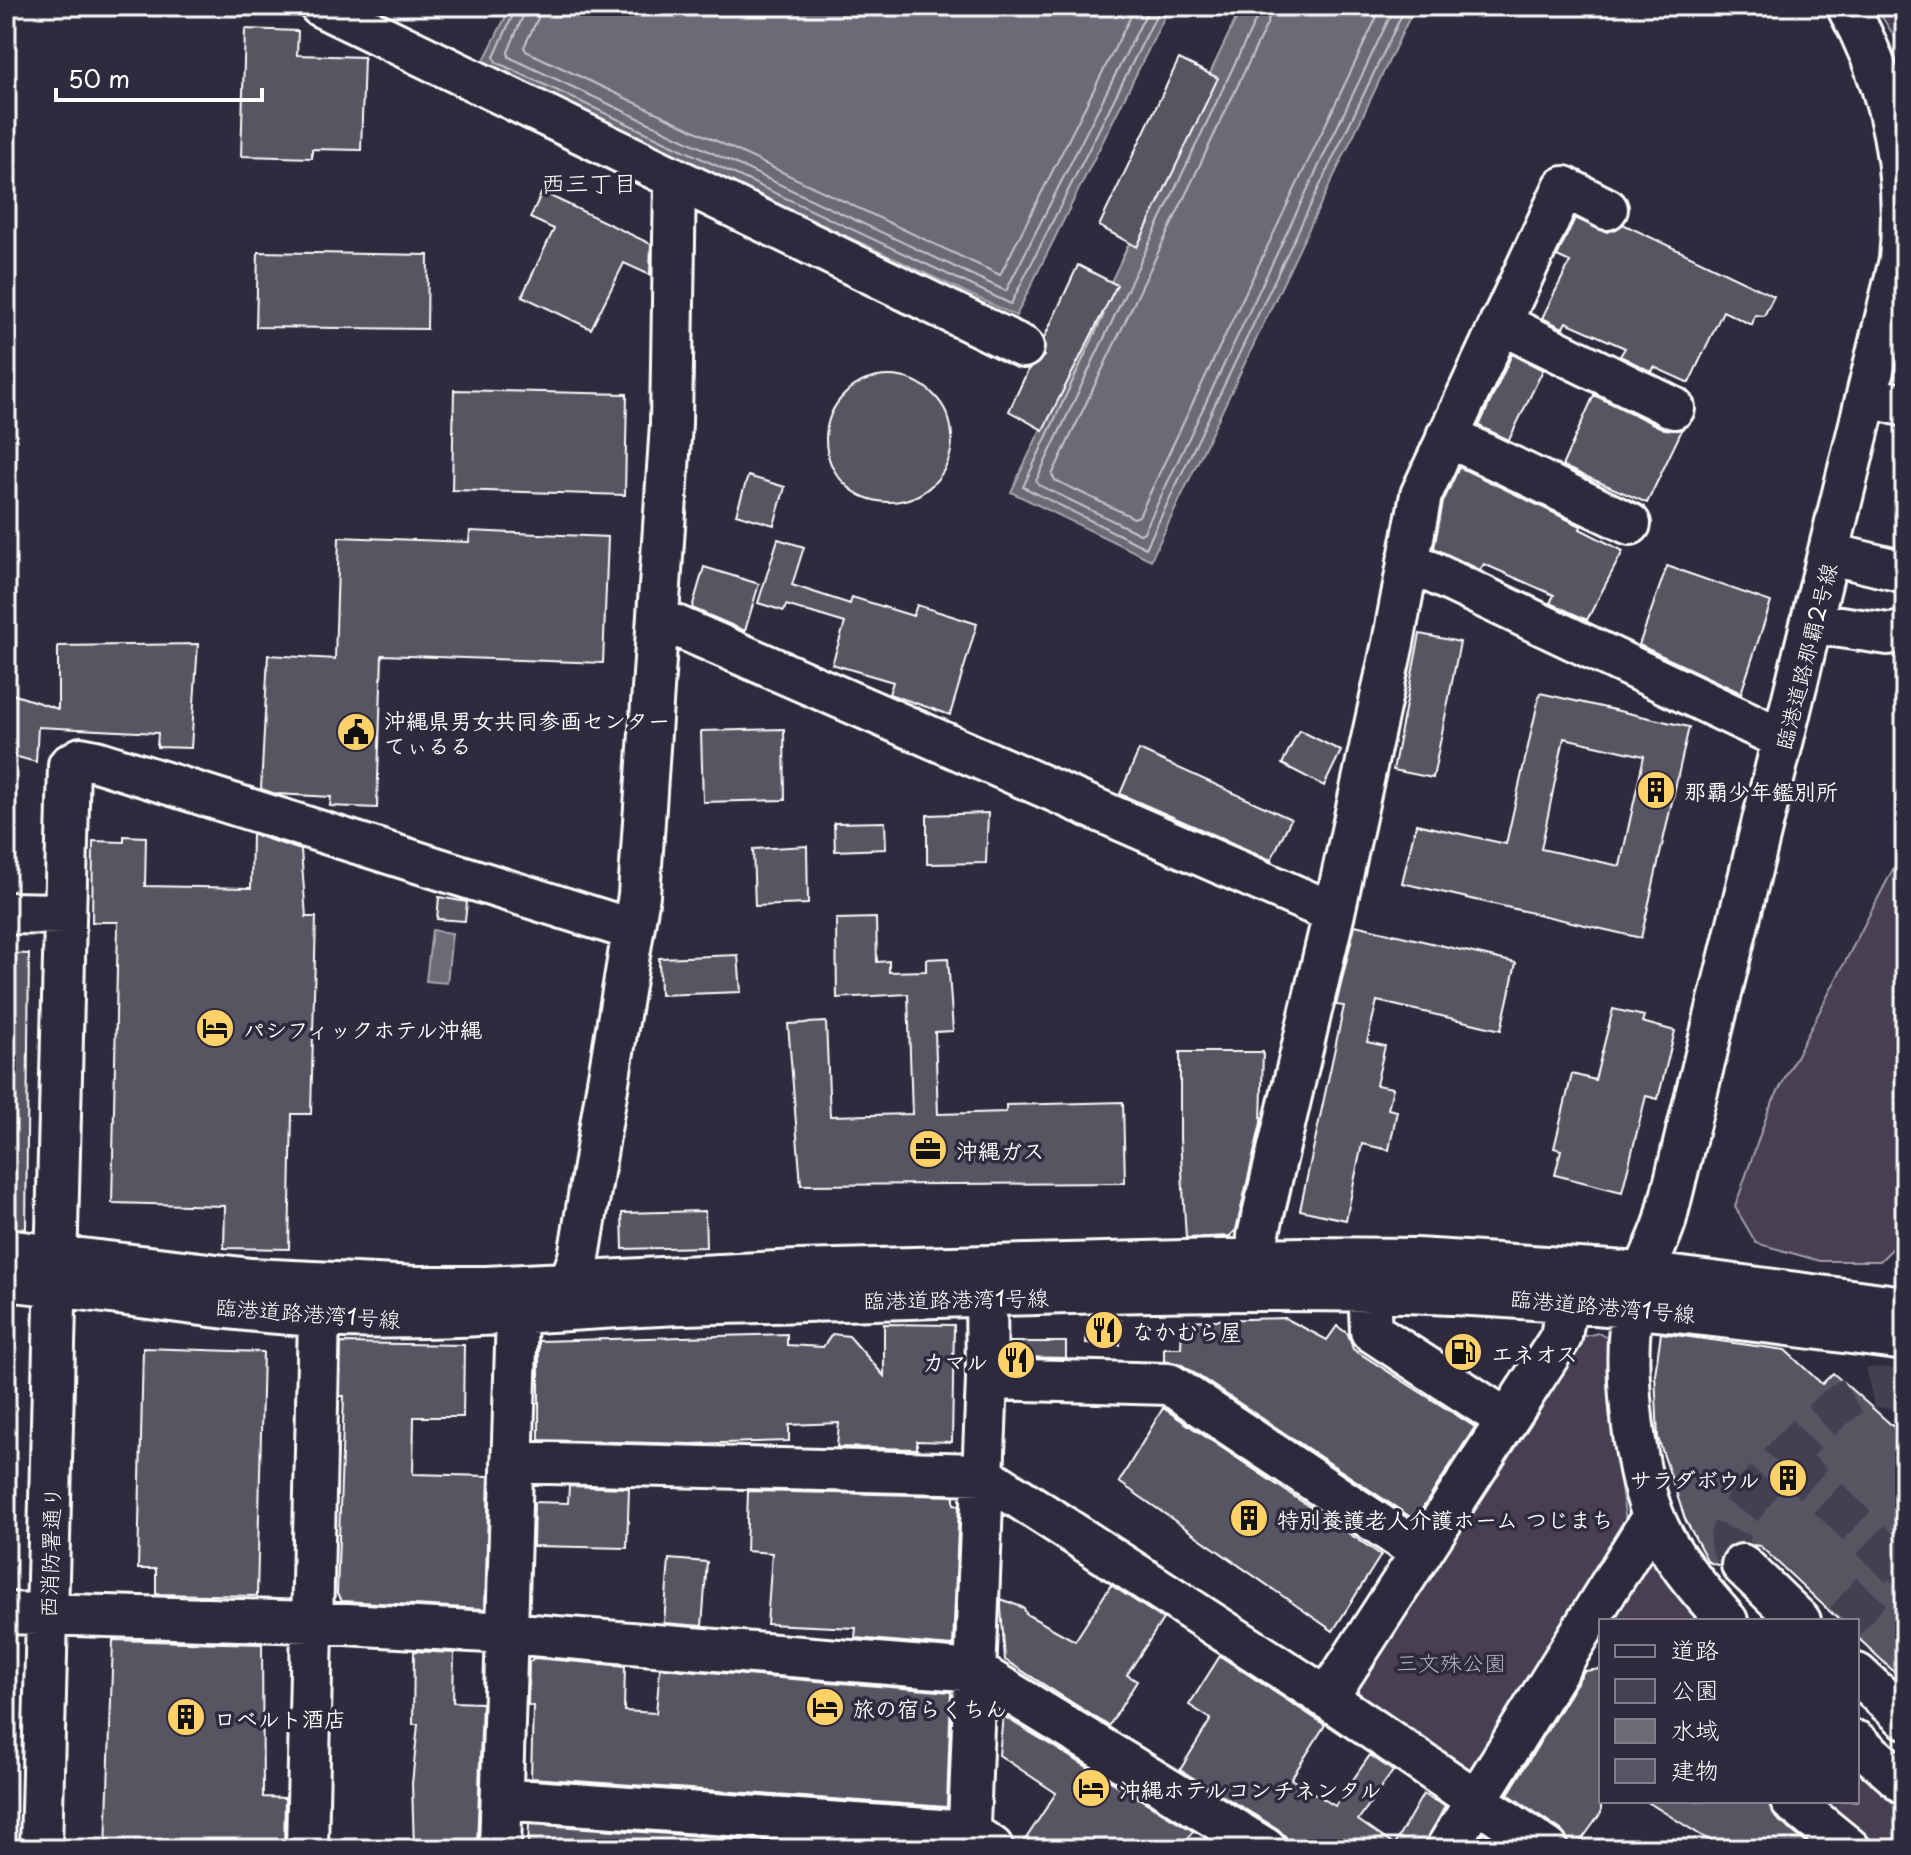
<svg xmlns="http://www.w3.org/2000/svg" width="1911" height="1855" font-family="'Playpen Sans','Klee One',sans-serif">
  <rect width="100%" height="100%" fill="#2f2a3d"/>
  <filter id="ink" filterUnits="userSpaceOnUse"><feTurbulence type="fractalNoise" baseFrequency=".0125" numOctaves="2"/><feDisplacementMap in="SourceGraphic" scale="16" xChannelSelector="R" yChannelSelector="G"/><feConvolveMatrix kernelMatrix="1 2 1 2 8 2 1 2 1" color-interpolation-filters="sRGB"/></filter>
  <g filter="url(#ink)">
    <path fill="#464152" stroke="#a2a0a8" stroke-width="2" d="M1875 6H1887L1905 31V53Z
      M1905 846V1236L1880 1261H1820L1756 1243 1735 1207 1769 1109Z
      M1598 1333 1607 1338 1610 1345V1420L1626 1520 1473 1773 1359 1698 1355 1667 1578 1338Z
      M1646 1552 1718 1621H1604Z
      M1857 1753 1905 1795V1849H1862L1805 1801H1857Z"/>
    <path fill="#6d6a77" stroke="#a7a6ad" stroke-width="2" d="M511 6H1170L1016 316 482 64Z
      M1242 6H1415L1151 560 1011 492Z
      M432 930 452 933 447 983 426 981Z"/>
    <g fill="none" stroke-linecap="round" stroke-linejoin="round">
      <path stroke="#c5c3c9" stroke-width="2" d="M517 6 494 57 496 62 1011 304 1161 6
        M527 6 508 52 509 57 1006 291 1150 6
        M539 6 538 18 524 47 526 51 1000 275 1136 6
        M1259 6 1257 17 1036 481 1039 485 1140 534 1144 532 1395 6
        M1271 6 1268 22 1052 475 1055 480 1134 518 1139 516 1382 6
        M1104 314 1023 487 1146 548 1406 6"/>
    </g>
    <path fill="#595564" stroke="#fff" stroke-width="2" fill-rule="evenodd" d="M245 29 298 31 297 55 364 57 361 150 312 149V158L241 156Z
      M1179 59 1218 78 1137 247 1099 226Z
      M542 192 651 244 650 275 624 263 591 329 522 296 554 229 530 218Z
      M1575 218 1607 232 1623 224 1774 296 1764 316 1755 315 1752 325 1723 311 1689 383 1654 367 1652 372 1620 356 1625 348 1566 322 1563 328 1542 318 1570 262 1557 256Z
      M258 252 428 255 427 329 256 327Z
      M1078 265 1117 285 1043 430 1009 411 1029 368 1044 356V338Z
      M1512 354 1543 370 1509 440 1479 426Z
      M826 439a63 63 0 1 1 126 0a63 63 0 1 1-126 0Z
      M454 390 627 394 625 495 452 490Z
      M1594 395 1664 429 1682 430 1647 503 1562 466Z
      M1459 467 1581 526 1580 529 1623 551 1587 620 1550 603 1554 595 1484 564 1480 570 1434 548 1443 502Z
      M748 476 785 487 774 525 736 514Z
      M470 531 608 537 603 663 382 655 377 808 330 806 331 797 276 794 261 789 268 655 335 659 339 537 469 542Z
      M778 539 804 547 792 585 850 604 852 597 913 616 917 605 977 624 950 715 889 694 893 682 832 664 845 623 786 605 784 611 758 603Z
      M1667 566 1771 602 1741 693 1639 645Z
      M704 567 759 584 745 631 692 608Z
      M1420 634 1460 642 1433 778 1393 770Z
      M198 644 191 748 157 747 158 733 38 727 36 762 6 754V692L58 709V646Z
      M1540 693 1689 727 1641 938 1402 883 1416 824 1506 844ZM1564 738 1644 756 1620 866 1541 849Z
      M784 729 785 800 703 802 701 731Z
      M1299 730 1341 751 1324 786 1282 764Z
      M1139 750 1291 819 1271 860 1120 794Z
      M988 813 986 863 927 864V815Z
      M885 822 886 849 835 851 834 823Z
      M252 834 301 850 306 917H316L311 1114H292L289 1249 224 1248 225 1206 112 1203 118 922H92L93 841 124 842V836L146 837 145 886 251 888Z
      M807 846 808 904 755 906 753 849Z
      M439 897 467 902 465 921 437 919Z
      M876 918 877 962 889 961V972L926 971V959L948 958 953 1031 935 1032 938 1114 1006 1112V1105L1123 1102 1125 1183 801 1185 788 1024 826 1022 830 1116 912 1114 908 994 837 998 836 919Z
      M1355 925 1516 963 1501 1030 1377 1001 1367 1042 1385 1046 1376 1085 1393 1088 1388 1109 1397 1111 1389 1150 1362 1144 1346 1220 1300 1210 1344 1006 1336 1005Z
      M6 953 29 954 26 1229 6 1227Z
      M738 955 741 992 660 995 659 958Z
      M1613 1009 1644 1016 1642 1022 1675 1031 1658 1099 1646 1096 1622 1192 1555 1175 1561 1150 1554 1148 1572 1074 1595 1080Z
      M1180 1052H1263L1261 1123 1236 1230 1230 1236 1186 1238 1180 1139Z
      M705 1211 706 1247 623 1249 622 1213Z
      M1285 1318 1327 1340 1337 1326 1348 1334 1353 1349 1475 1427 1415 1520 1182 1365 1164 1361V1348H1181L1182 1321Z
      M1088 1320H1121L1120 1345 1086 1343Z
      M884 1324 954 1325 952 1442 917 1441V1449L837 1447 839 1423 789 1425V1441L691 1444 539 1440V1341L787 1334V1345L823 1347 832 1334 849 1336 884 1376Z
      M1661 1333 1785 1350 1822 1384 1833 1373 1905 1437V1682L1857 1637V1621H1840L1760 1546 1735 1543 1725 1550 1720 1566 1708 1562 1685 1519 1658 1438 1655 1374Z
      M1010 1342H1066V1358L1010 1357Z
      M341 1343 464 1345 463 1417H414L413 1474 489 1476 485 1609 342 1601 337 1594 344 1396H340Z
      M143 1348 263 1352 257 1596 156 1594V1569H138Z
      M1163 1408 1381 1555 1333 1631 1119 1482Z
      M569 1486 629 1488 627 1548 533 1546 534 1502 568 1503Z
      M748 1491 954 1496V1504L959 1505 953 1646 855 1638 856 1628 767 1624 772 1553 746 1551Z
      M669 1559 707 1562 702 1626 664 1623Z
      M1111 1585 1163 1619 1127 1675 1137 1681 1109 1726 1005 1660 1001 1608V1599L1024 1608 1026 1614 1075 1641Z
      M113 1640 262 1644 263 1797 285 1798 284 1849H106Z
      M414 1651 454 1653 453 1702 482 1703 477 1849H414L412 1784 418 1724H413Z
      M1220 1656 1325 1725 1291 1779 1335 1806 1370 1755 1393 1771 1358 1820 1394 1845 1423 1794 1445 1806 1423 1849H1289L1286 1837 1278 1829 1180 1770 1211 1719 1189 1705Z
      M534 1658 625 1666 624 1711 656 1713 660 1668 951 1692 947 1807 531 1778 533 1706 528 1705 529 1662Z
      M1601 1669V1813L1575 1849H1571L1561 1830 1508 1794 1584 1671Z
      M1003 1716 1193 1831 1181 1849H1019L1056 1793 999 1755Z
      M1646 1801H1768L1776 1818 1814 1849H1723Z
      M529 1824 883 1849H528Z
      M1483 1833H1484L1507 1849H1473Z"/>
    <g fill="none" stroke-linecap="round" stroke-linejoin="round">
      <path stroke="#443f50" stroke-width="40" stroke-dasharray="40 20" stroke-linecap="butt" d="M1785 1456 1905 1573
        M1742 1565C1738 1558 1731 1549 1730 1542 1726 1509 1827 1408 1857 1393 1873 1384 1888 1387 1905 1391
        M1845 1621 1905 1552"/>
      <defs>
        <path id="minor" d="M320 6 1023 347
          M1500 323 1674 408
          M1870 397 1905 406
          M1447 436 1630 524
          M1831 554 1905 572
          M1408 561 1783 739
          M660 619 1334 913
          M1814 623 1888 634 1905 632
          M6 913 65 914
          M6 1250 251 1279 417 1287H486L798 1271 1303 1258 1416 1259 1643 1273 1905 1307
          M6 1280C111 1291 214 1310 320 1316 454 1323 587 1305 721 1303 938 1299 1155 1286 1372 1291 1551 1295 1727 1316 1905 1340
          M1257 1287 1258 1236 1334 913 1393 643 1421 495 1564 187 1607 209
          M1369 1291 1371 1331 1507 1420
          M551 1294 570 1282 579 1257 639 895 671 424 675 180
          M987 1379 1169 1384 1419 1551
          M512 1462 982 1474 1327 1698 1548 1849
          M1742 1565 1800 1621
          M6 1613 310 1622 507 1633 975 1671 1266 1849
          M1727 1621C1700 1590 1668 1555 1653 1515 1633 1463 1621 1357 1634 1302 1641 1274 1656 1249 1665 1222L1900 260C1908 170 1891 85 1847 6
          M1857 1674 1905 1718
          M1327 1698 1561 1337 1567 1300
          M1857 1742 1905 1784
          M502 1799 969 1832 992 1847
          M1791 1801 1850 1849
          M41 1849 69 765 81 758 96 761 633 930
          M307 1849 319 1316
          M500 1849 517 1315
          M968 1849 987 1379 986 1297
          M1446 1849 1653 1516"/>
      </defs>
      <use href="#minor" stroke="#fff" stroke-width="46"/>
      <use href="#minor" stroke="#2f2a3d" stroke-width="40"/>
    </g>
  </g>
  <defs>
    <symbol id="civic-disc" viewBox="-11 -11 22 22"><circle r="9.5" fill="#ffd166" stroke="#2f2a3d"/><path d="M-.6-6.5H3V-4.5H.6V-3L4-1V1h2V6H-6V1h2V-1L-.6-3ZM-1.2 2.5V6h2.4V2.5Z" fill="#111"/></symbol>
    <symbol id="building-disc" viewBox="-11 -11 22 22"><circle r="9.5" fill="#ffd166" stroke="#2f2a3d"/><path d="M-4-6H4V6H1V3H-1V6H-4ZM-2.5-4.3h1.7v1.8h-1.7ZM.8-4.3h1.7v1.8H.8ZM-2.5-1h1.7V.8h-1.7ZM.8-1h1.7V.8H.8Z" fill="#111"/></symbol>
    <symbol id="hotel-disc" viewBox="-11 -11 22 22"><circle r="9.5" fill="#ffd166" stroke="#2f2a3d"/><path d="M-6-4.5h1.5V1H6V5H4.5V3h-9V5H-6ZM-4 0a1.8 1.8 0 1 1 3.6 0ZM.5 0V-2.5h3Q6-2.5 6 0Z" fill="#111"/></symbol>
    <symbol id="office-disc" viewBox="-11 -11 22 22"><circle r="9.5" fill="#ffd166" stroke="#2f2a3d"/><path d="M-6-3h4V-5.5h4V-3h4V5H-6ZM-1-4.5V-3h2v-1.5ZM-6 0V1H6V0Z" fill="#111"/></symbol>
    <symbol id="restaurant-disc" viewBox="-11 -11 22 22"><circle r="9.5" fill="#ffd166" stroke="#2f2a3d"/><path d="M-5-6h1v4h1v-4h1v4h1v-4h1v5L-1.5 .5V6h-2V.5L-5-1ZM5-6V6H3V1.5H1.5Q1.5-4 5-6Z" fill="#111"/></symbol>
    <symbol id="fuel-disc" viewBox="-11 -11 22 22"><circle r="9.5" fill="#ffd166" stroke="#2f2a3d"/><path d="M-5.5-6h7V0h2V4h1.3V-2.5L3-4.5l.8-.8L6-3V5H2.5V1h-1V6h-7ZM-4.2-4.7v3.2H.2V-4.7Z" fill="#111"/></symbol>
  </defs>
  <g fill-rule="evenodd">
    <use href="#civic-disc" x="334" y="710" width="44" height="44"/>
    <use href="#building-disc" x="1634" y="768" width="44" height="44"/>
    <use href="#hotel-disc" x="193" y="1006" width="44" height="44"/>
    <use href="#office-disc" x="906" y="1127" width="44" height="44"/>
    <use href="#restaurant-disc" x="1082" y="1308" width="44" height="44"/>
    <use href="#fuel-disc" x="1441" y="1330" width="44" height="44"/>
    <use href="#restaurant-disc" x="994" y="1338" width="44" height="44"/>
    <use href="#building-disc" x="1766" y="1456" width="44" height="44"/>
    <use href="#building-disc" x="1227" y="1496" width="44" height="44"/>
    <use href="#hotel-disc" x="803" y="1685" width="44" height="44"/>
    <use href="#building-disc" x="164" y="1695" width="44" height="44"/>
    <use href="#hotel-disc" x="1069" y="1766" width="44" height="44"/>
  </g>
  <g text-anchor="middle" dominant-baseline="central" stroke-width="7" stroke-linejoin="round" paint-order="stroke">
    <g font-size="22" fill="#fff" stroke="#2f2a3d">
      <text transform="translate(1805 656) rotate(-76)">臨港道路那覇2号線</text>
      <text transform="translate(956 1298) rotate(-1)">臨港道路港湾1号線</text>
      <text transform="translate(1603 1305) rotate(5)">臨港道路港湾1号線</text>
      <text transform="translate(308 1312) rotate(4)">臨港道路港湾1号線</text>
      <text transform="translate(49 1552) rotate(-88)">西消防署通り</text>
    </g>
    <g font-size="22" font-weight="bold" fill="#fff" stroke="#2f2a3d" text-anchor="start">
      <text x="384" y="719">沖縄県男女共同参画センター<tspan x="384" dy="25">てぃるる</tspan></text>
      <text x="1684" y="790">那覇少年鑑別所</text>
      <text x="243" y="1028">パシフィックホテル沖縄</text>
      <text x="956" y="1149">沖縄ガス</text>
      <text x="1132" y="1330">なかむら屋</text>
      <text x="1491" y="1352">エネオス</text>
      <text x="988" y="1360" text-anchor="end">カマル</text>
      <text x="1760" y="1478" text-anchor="end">サラダボウル</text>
      <text x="1277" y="1518">特別養護老人介護ホーム つじまち</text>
      <text x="853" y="1707">旅の宿らくちん</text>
      <text x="214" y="1717">ロベルト酒店</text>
      <text x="1119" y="1788">沖縄ホテルコンチネンタル</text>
    </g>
    <g font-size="22" fill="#b5b3ba" stroke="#2f2a3d">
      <text x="1451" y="1661">三文殊公園</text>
    </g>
    <g font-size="24" fill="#fff" stroke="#2f2a3d">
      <text x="589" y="182">西三丁目</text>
    </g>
  </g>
  <rect width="1911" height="1855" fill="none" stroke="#2f2a3d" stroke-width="32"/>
  <rect x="16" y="16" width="1879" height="1823" fill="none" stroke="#fff" stroke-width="3" filter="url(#ink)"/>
  <rect x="1599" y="1619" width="260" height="184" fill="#2f2a3d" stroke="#827f8b" stroke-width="2"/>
  <rect x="1615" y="1645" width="40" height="12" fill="#2f2a3d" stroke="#827f8b" stroke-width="2"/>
  <text x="1671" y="1659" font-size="24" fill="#ffffff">道路</text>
  <rect x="1615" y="1679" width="40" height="24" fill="#464152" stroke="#827f8b" stroke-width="2"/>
  <text x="1671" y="1699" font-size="24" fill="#ffffff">公園</text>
  <rect x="1615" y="1719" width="40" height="24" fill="#6d6a77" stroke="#827f8b" stroke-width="2"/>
  <text x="1671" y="1739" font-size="24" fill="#ffffff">水域</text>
  <rect x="1615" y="1759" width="40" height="24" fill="#595564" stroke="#827f8b" stroke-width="2"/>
  <text x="1671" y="1779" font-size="24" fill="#ffffff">建物</text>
  <path d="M56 88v12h206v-12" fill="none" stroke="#ffffff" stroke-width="4"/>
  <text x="68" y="88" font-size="24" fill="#ffffff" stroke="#2f2a3d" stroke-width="6" paint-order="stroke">50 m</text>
</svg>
